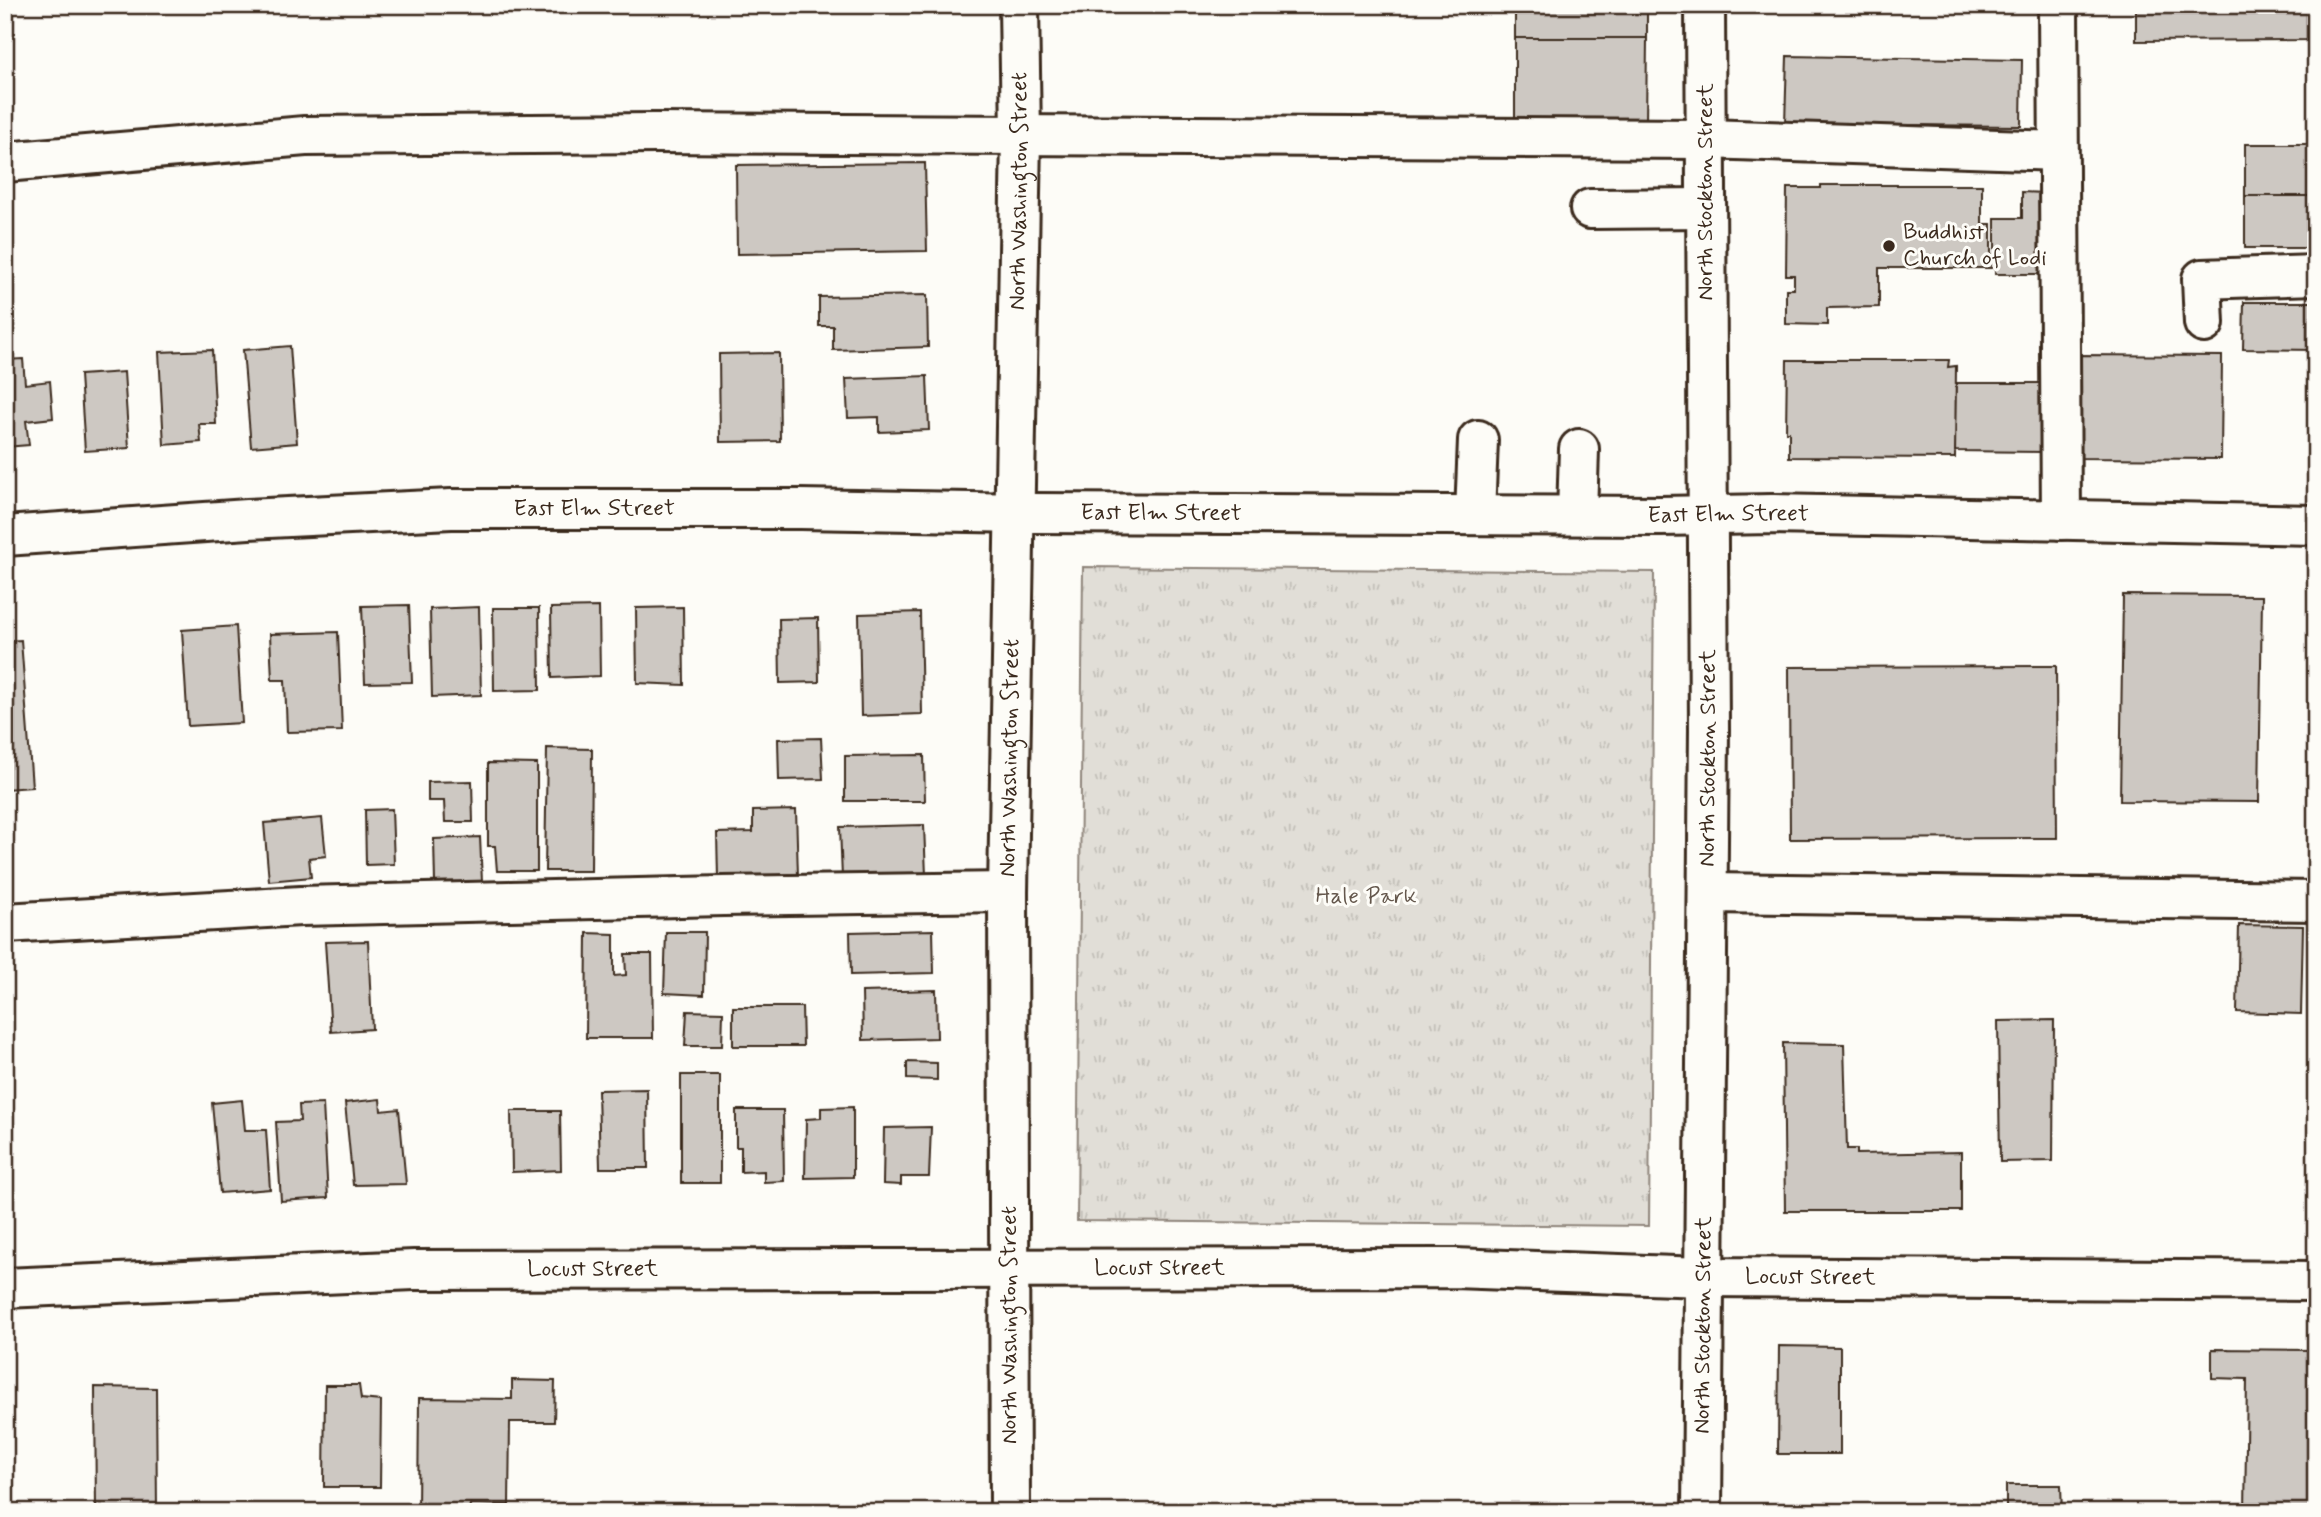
<svg xmlns="http://www.w3.org/2000/svg" width="2321" height="1517" font-family="Mynerve,sans-serif">
  <defs>
    <pattern id="park-tufts" width="24" height="20" patternUnits="userSpaceOnUse" patternTransform="scale(1.75)"><rect width="24" height="20" fill="#e1ded7"/><path d="M3 7l-1-3M5 7V3M7 7l1-3M15 17l-1-3M17 17v-4M19 17l1-3" fill="none" stroke="#c2bfb8"/></pattern>
  </defs>
  <rect width="100%" height="100%" fill="#fdfcf7"/>
  <filter id="ink" filterUnits="userSpaceOnUse"><feTurbulence type="fractalNoise" baseFrequency=".0143" numOctaves="2"/><feDisplacementMap in="SourceGraphic" scale="14" xChannelSelector="R" yChannelSelector="G"/><feConvolveMatrix kernelMatrix="1 2 1 2 8 2 1 2 1" color-interpolation-filters="sRGB"/></filter>
  <g filter="url(#ink)">
    <path fill="url(#park-tufts)" stroke="#8e847a" stroke-width="2" d="M1083 567 1654 572 1649 1226 1077 1221Z"/>
    <path fill="#cdc8c2" stroke="#3b2a1e" stroke-width="2" d="M1515 5H1647V38H1515Z
      M2136 5H2316V40L2136 41Z
      M1515 38H1647L1646 124H1515Z
      M1787 56 2022 60 2021 126 1785 124Z
      M2245 144H2316V196H2245Z
      M925 163 927 251 737 254 736 165Z
      M1821 185H1982V224H1991V268H1879V307L1827 308V325L1786 324V289H1794V275H1786L1787 188H1821Z
      M2022 192 2044 193V274H1995V218H2022Z
      M2245 196H2316V248H2245Z
      M927 295 928 347 833 350V326H819V297Z
      M2244 302H2316V350L2243 349Z
      M290 346 297 443 251 447 243 350Z
      M212 350 216 424H199L201 442 164 445 159 352Z
      M779 353 780 441 720 442 719 354Z
      M2078 355 2222 356 2221 459 2077 458Z
      M23 359 25 384 50 381 53 418 26 421 29 445 5 447V360Z
      M1787 360H1949L1948 367 1956 366 1955 458 1789 457V432H1786Z
      M124 372 129 448 85 451 80 375Z
      M927 376 929 430 879 432V417L848 418 846 379Z
      M1956 383H2044L2043 452 1955 451Z
      M2123 595 2262 596 2259 802 2120 801Z
      M409 605 412 682 365 683 362 606Z
      M479 607 481 695 432 697 430 609Z
      M599 607 600 676 552 678 551 608Z
      M683 607 684 685 637 683 636 608Z
      M493 608H539L540 690 494 691Z
      M920 612 922 714 861 716 859 614Z
      M818 618 819 682 780 683 779 619Z
      M236 626 242 723 188 726 182 630Z
      M338 632 342 731 287 732 285 680H272L270 634Z
      M21 640 32 787 5 789V641Z
      M2056 666 2057 838 1790 839 1789 667Z
      M821 738 823 779 779 780 778 739Z
      M547 748 592 749 591 871H545Z
      M924 755 925 801H845V756Z
      M488 763 537 764V871H497L495 846H488Z
      M472 781 473 822H445L444 801H428V782Z
      M392 809 394 864 366 865 365 810Z
      M796 810 798 876 718 878 717 833 753 832V811Z
      M322 818 326 856 309 858 311 877 269 881 264 823Z
      M924 825 926 876 842 878 840 827Z
      M480 837 482 882 435 883 434 839Z
      M2239 925 2303 926 2301 1014 2237 1012Z
      M933 930 934 973 851 975 850 932Z
      M666 932H705L704 995 664 993Z
      M587 933 614 934V976L626 975 625 954H652L653 1038H586Z
      M368 941 372 1029 331 1032 325 942Z
      M936 990 937 1038 863 1040 862 992Z
      M733 1007H802L803 1046H733Z
      M687 1011 723 1012 722 1046H685Z
      M2054 1020 2053 1161 2000 1162 1998 1021Z
      M1783 1043 1844 1044 1847 1149H1857V1154L1961 1152V1211H1785Z
      M907 1062 937 1063V1080L907 1079Z
      M681 1075H720V1183H681Z
      M647 1089 648 1168H600L598 1090Z
      M380 1099 381 1111 399 1109 406 1184 353 1185 345 1103Z
      M242 1100 245 1130H266L270 1189 220 1193 212 1103Z
      M323 1104 328 1198 281 1201 276 1122 300 1121 299 1105Z
      M853 1107V1177L805 1178 806 1119 821 1118V1108Z
      M736 1110H783L784 1181 764 1182V1171L741 1172V1147H736Z
      M511 1111H560L561 1170 512 1172Z
      M931 1127 929 1177H901V1185L883 1184 884 1128Z
      M1779 1346 1840 1347V1454H1778Z
      M2212 1349 2316 1350V1512H2245L2247 1379 2212 1378Z
      M512 1380 555 1381 554 1422H510L509 1505 470 1504 469 1512H418L419 1398 512 1399Z
      M325 1385H359L361 1399 381 1401 380 1487H324Z
      M95 1387 156 1388 157 1512H96Z
      M2006 1485H2061L2062 1512H2006Z"/>
    <g fill="none" stroke-linecap="round" stroke-linejoin="round">
      <defs>
        <g id="minor">
          <path d="M2058 5 2061 520"/>
          <path d="M5 162 305 136 655 133 1706 139 2058 151"/>
          <path d="M1590 209 1706 208"/>
          <path d="M2204 323 2202 279 2316 275"/>
          <path d="M1475 515 1478 440"/>
          <path d="M1577 515 1579 449"/>
          <path id="s1" d="M5 536 248 519 451 509H800L1033 513 1661 516 1772 514 2316 525"/>
          <path d="M1708 893 2316 901"/>
          <path d="M5 923 301 906 723 896 1008 892"/>
          <path id="s2" d="M5 1288 414 1270 1454 1268 1703 1277 2316 1281"/>
          <path id="s3" d="M1010 1512 1008 892 1021 136 1019 5"/>
          <path id="s4" d="M1702 1512 1709 730 1705 5"/>
        </g>
      </defs>
      <use href="#minor" stroke="#3b2a1e" stroke-width="44"/>
      <use href="#minor" stroke="#fdfcf7" stroke-width="38"/>
    </g>
  </g>
  <circle fill="#3b2a1e" stroke="#fdfcf7" stroke-width="2.5" cx="1889" cy="246" r="7"/>
  <g text-anchor="middle" dominant-baseline="central" stroke-width="6" stroke-linejoin="round" paint-order="stroke">
    <g font-size="23" fill="#3b2a1e" stroke="#fdfcf7">
      <text stroke="none"><textPath href="#s3" startOffset="1321">North Washington Street</textPath></text>
      <text transform="translate(1706 192) rotate(-90)">North Stockton Street</text>
      <text stroke="none"><textPath href="#s1" startOffset="590">East Elm Street</textPath></text>
      <text stroke="none"><textPath href="#s1" startOffset="1157">East Elm Street</textPath></text>
      <text stroke="none"><textPath href="#s1" startOffset="1724">East Elm Street</textPath></text>
      <text stroke="none"><textPath href="#s3" startOffset="754">North Washington Street</textPath></text>
      <text stroke="none"><textPath href="#s4" startOffset="754">North Stockton Street</textPath></text>
      <text stroke="none"><textPath href="#s2" startOffset="1155">Locust Street</textPath></text>
      <text stroke="none"><textPath href="#s2" startOffset="588">Locust Street</textPath></text>
      <text stroke="none"><textPath href="#s2" startOffset="1806">Locust Street</textPath></text>
      <text transform="translate(1010 1325) rotate(-90)">North Washington Street</text>
      <text stroke="none"><textPath href="#s4" startOffset="187">North Stockton Street</textPath></text>
    </g>
    <g font-size="23" fill="#3b2a1e" stroke="#fdfcf7" text-anchor="start">
      <text x="1903" y="233">Buddhist<tspan x="1903" dy="26">Church of Lodi</tspan></text>
    </g>
    <g font-size="23" fill="#64574c" stroke="#fdfcf7">
      <text x="1366" y="897">Hale Park</text>
    </g>
  </g>
  <rect width="2321" height="1517" fill="none" stroke="#fdfcf7" stroke-width="28"/>
  <rect x="14" y="14" width="2293" height="1489" fill="none" stroke="#3b2a1e" stroke-width="2.5" filter="url(#ink)"/>
</svg>
